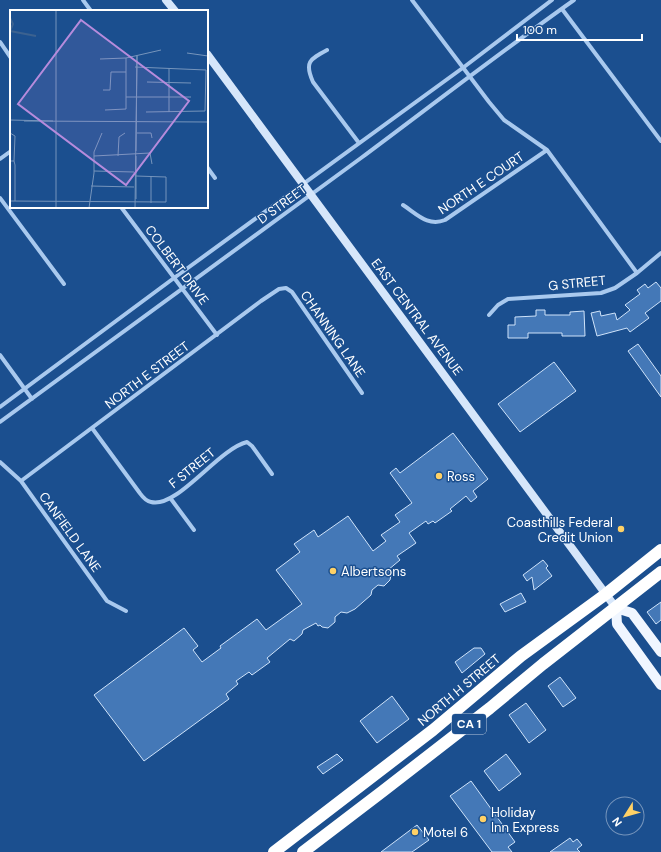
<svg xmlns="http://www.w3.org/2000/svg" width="661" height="852" font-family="'DM Sans',sans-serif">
  <rect width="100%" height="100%" fill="#1b4f8f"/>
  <path fill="#4478b7" stroke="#cfe3fa" d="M656 282 661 288V301L645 313 649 318 630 332 627 328 597 336 591 313 600 311 601 316 615 313 617 320 630 310 625 305 640 294 637 290 645 284 648 288Z
    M536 310H545V315H570V312L584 311 585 336H562V333H528V338H508V325H515V317L536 316Z
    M638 344 661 376V397L628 351Z
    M554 362 576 391 520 432 498 404Z
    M453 433 488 479 473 491 477 497 471 502 466 496 450 509 452 511 435 523 433 521 428 524 426 521 409 533 416 543 397 556 400 560 388 570 391 575 390 580 384 586 378 585 372 590 371 595 355 609 347 613 341 612 335 617V622L328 628 322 627 320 625 318 626 316 623 303 630 302 634 294 641 290 639 267 658 270 662 252 675 249 672 236 681 238 684 226 694 229 699 144 761 94 695 184 628 198 646 193 650 202 662 221 648 220 646 257 619 266 630 302 604 276 570 300 552 294 544 314 530 318 537 348 516 373 551 386 541 381 535 400 522 395 515 412 503 390 473 396 468 400 473Z
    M543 560 548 566 546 568 552 576 534 590 532 577 527 581 523 575Z
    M521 593 526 602 505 612 500 604Z
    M661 602V620L656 624 647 612Z
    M474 648H481L485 654 462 673 455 662Z
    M560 677 576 698 563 707 548 686Z
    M392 696 409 719 377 743 360 721Z
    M526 703 546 730 529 743 509 715Z
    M337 754 343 760 323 774 317 767Z
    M506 754 521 774 499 791 484 771Z
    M471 781 515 842 508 847 512 852H492L450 796Z
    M417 825 429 840 412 852H381Z
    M570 838 573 842 577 839 582 845 577 849 580 852H550Z"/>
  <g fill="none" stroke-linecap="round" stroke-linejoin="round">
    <path stroke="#a9c9ee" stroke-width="4" d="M83 0 91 11
      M412 0 489 102 504 120 547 150 637 273
      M562 9 661 141
      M0 42 11 58
      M327 50C310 59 304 62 313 82L359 143
      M0 159 11 151
      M207 167 215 178
      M0 198 64 284
      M403 205C417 214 428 227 445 220L547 150
      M121 207 217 335
      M489 315 498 305 508 299 601 293 615 288 637 273 661 253
      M0 355 32 399
      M0 407 174 278 464 67 552 0
      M0 422C120 334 241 247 361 158 432 105 502 51 574 0
      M92 428 139 492C142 496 145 501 151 502 177 509 218 449 247 442L252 446 272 474
      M0 462 21 481 107 601 126 611
      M21 481 261 301 279 289 286 288 292 292 362 393
      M171 499 194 530"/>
    <path stroke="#d6e6fa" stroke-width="8" d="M166 0 175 11
      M207 54 616 608"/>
    <path stroke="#f0f6ff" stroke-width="10" d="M661 652 632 613 616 608 617 624 661 685"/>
    <path stroke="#fff" stroke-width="12" d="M274 852 433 730 521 656 606 594 661 550
      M303 852 383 791 490 708 543 664 661 572"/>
  </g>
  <g fill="#ffd166" stroke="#1b4f8f" stroke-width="1.5">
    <circle cx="439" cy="476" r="4"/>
    <circle cx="621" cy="529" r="4"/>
    <circle cx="333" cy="571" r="4"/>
    <circle cx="483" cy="819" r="4"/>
    <circle cx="415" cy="832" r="4"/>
  </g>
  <g text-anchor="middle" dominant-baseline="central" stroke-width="3" stroke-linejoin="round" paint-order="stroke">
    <rect fill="#1b4f8f" stroke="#bbcadd" stroke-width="1" x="452" y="714" width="34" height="20" rx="3"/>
    <g font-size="12" font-weight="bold" fill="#fff">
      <text x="469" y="724">CA 1</text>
    </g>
    <g font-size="13" fill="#fff" stroke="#1b4f8f">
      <text transform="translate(481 183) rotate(-34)">NORTH E COURT</text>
      <text transform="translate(282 204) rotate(-36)">D STREET</text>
      <text transform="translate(177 265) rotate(53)">COLBERT DRIVE</text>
      <text transform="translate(577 283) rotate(-6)">G STREET</text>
      <text transform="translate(417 317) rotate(53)">EAST CENTRAL AVENUE</text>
      <text transform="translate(333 334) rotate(55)">CHANNING LANE</text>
      <text transform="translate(147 375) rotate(-37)">NORTH E STREET</text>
      <text transform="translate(192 468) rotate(-39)">F STREET</text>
      <text transform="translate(70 532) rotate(54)">CANFIELD LANE</text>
      <text transform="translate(459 690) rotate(-40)">NORTH H STREET</text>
    </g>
    <g font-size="13" fill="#fff" stroke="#1b4f8f" text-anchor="start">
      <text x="447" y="476">Ross</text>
      <text x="613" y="522" text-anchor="end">Coasthills Federal<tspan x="613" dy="15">Credit Union</tspan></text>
      <text x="341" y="571">Albertsons</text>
      <text x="491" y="812">Holiday<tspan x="491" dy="15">Inn Express</tspan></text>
      <text x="423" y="832">Motel 6</text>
    </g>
  </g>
  <g transform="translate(10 10)">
    <rect width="198" height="198" fill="#1b4f8f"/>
    <path fill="none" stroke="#3c6290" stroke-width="2" d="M0 8 3 14 0 21M0 21 26 26"/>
    <path fill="none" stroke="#7695bc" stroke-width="1" d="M177 43 198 46M90 49 116 48 151 40M125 57 196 60 195 101 136 102M137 72 181 73M93 80H100L101 62H116M116 87H181M95 100 116 99V48M159 102V58M0 110 43 111M14 111 198 112M0 123 5 126 4 151M127 123H141L142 128M126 141 127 46M84 146 140 143 142 154M108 146 109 127 115 123M0 151H4L5 155V191M84 161 124 162M81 176 124 177M126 189V146M0 191 156 192V167L126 166M141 193V166M46 198V0M79 198 84 163V142L92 123M125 198 127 45"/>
    <path fill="#b68bdc" fill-opacity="0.15" stroke="#b68bdc" stroke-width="2" d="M71 10 179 91 116 175 8 94Z"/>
    <rect width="198" height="198" fill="none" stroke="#fff" stroke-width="2"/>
  </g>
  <g transform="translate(625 816) rotate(233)"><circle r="19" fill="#1b4f8f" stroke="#7695bc"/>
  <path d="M0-3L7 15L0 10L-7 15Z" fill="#ffd166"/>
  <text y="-6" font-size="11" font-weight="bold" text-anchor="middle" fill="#ffffff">N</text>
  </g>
  <path d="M517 34v6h125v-6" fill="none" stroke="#ffffff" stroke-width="2"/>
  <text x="523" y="34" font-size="12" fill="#ffffff" stroke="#1b4f8f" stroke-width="3" paint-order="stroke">100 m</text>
</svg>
